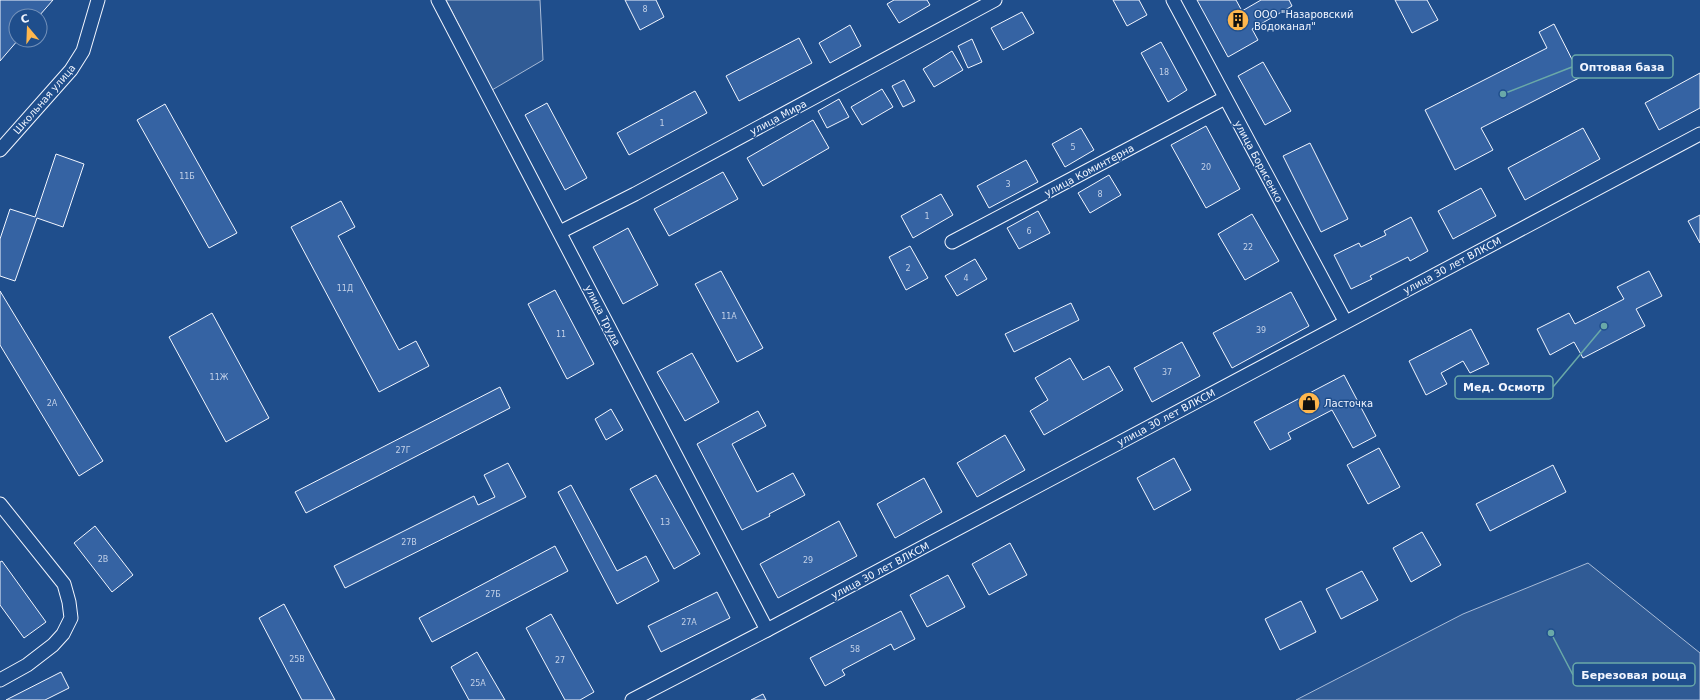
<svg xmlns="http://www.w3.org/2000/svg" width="1700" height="700" font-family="'DejaVu Sans',sans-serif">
<rect width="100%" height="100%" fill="#1f4e8c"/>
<g fill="#305b95" stroke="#a8bbd7">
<path d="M446,0H540L543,60L492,90Z"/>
<path d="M1588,563L1700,653V700H1296L1463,614Z"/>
</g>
<g fill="#3563a3" stroke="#f2f6ff">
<path d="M0,0H53L39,16H16V40H18L0,61Z"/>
<path d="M625,0H656L664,17L640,30Z"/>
<path d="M894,0H927L930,5L899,23L887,4Z"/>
<path d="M1113,0H1139L1147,15L1127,26Z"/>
<path d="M1197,0H1236L1242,11L1261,0H1289L1292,6L1252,29L1258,40L1228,57Z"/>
<path d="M1395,0H1427L1438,20L1412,33Z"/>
<path d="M1022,12L1034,33L1003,50L991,28Z"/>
<path d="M1554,24L1581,77L1481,128L1493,150L1455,170L1425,110L1547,48L1539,32Z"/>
<path d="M850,25L861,46L830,63L819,43Z"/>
<path d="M799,38L812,63L739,101L726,76Z"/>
<path d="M972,39L982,62L968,68L958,46Z"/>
<path d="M1161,42L1187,90L1168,102L1141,53Z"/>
<path d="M952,51L963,70L934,87L923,69Z"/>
<path d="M1263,62L1291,111L1265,125L1238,76Z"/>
<path d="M1700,73V108L1659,130L1645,103Z"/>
<path d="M904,80L915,101L903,107L892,86Z"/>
<path d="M882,89L893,107L862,125L851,107Z"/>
<path d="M695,91L707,113L629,155L617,133Z"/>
<path d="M839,99L849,117L827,128L818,111Z"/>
<path d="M547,103L587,178L565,190L525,115Z"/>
<path d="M165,104L237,233L209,248L137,120Z"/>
<path d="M813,120L829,148L763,186L747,158Z"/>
<path d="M1206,126L1240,189L1206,208L1171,145Z"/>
<path d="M1081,128L1094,150L1065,167L1052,144Z"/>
<path d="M1583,128L1600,159L1525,200L1508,168Z"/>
<path d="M1310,143L1348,219L1321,232L1283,156Z"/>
<path d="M56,154L84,164L63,227L37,218L15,281L0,276V239L10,209L35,217Z"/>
<path d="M1026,160L1038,182L989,208L977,186Z"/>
<path d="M723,172L738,199L669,236L654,209Z"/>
<path d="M1109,175L1121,195L1090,213L1078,193Z"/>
<path d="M1481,188L1496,216L1453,239L1438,211Z"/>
<path d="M941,194L953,215L913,238L901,216Z"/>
<path d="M341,201L355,227L338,236L399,350L416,341L429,366L379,392L291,227Z"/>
<path d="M1038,211L1050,233L1019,249L1007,228Z"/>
<path d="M1252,214L1279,261L1245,280L1218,234Z"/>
<path d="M1700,215V243L1688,221Z"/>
<path d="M1411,217L1428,251L1410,261L1408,257L1370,276L1372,279L1351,289L1334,255L1359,243L1361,247L1386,235L1384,231Z"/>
<path d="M628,228L658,285L623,304L593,247Z"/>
<path d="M910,246L928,278L906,290L889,257Z"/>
<path d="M975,259L987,279L957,296L945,276Z"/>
<path d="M721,271L763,348L737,362L695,284Z"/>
<path d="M1649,271L1662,296L1636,309L1645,326L1583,358L1574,342L1550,355L1537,329L1569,313L1575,324L1624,299L1617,287Z"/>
<path d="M555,290L594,364L567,379L528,304Z"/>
<path d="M0,291L103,461L79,476L0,345Z"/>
<path d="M1291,292L1309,326L1232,368L1213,333Z"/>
<path d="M1071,303L1079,320L1014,352L1005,334Z"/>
<path d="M212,313L269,418L226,442L169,337Z"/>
<path d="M1471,329L1489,364L1470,373L1463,361L1441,373L1447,384L1426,395L1409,361Z"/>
<path d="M1182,342L1200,376L1152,402L1134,368Z"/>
<path d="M692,353L719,402L685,421L657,372Z"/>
<path d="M1070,358L1083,380L1109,366L1123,390L1044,435L1030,411L1048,400L1035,378Z"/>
<path d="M1344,375L1376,436L1353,448L1332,410L1288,433L1291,439L1270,450L1254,422Z"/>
<path d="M500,387L510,408L306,513L295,492Z"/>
<path d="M611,409L623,430L606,440L595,419Z"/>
<path d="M758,411L766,426L732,444L757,492L793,473L805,495L769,514L770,516L742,530L697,444Z"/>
<path d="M1005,435L1025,470L977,497L957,463Z"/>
<path d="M1379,448L1400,487L1368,504L1347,465Z"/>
<path d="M1174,458L1191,490L1154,510L1137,478Z"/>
<path d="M508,463L526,497L345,588L334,566L474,496L478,505L495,497L484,475Z"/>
<path d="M1553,465L1566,492L1490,531L1476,504Z"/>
<path d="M656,475L700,554L674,569L630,489Z"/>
<path d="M924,478L942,512L895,538L877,504Z"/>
<path d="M571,485L617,571L646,556L659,581L617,604L558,492Z"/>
<path d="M839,521L857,556L778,598L760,564Z"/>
<path d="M95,526L133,575L112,592L74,543Z"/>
<path d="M1422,532L1441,565L1411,582L1393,548Z"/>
<path d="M1010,543L1027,575L989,595L972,564Z"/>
<path d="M555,546L568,571L432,642L419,618Z"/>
<path d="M2,561L46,622L24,638L0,605V562Z"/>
<path d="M1362,571L1378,600L1341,619L1326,589Z"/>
<path d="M948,575L965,607L927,627L910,595Z"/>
<path d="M717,592L730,618L661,652L648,626Z"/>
<path d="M1301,601L1316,632L1280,650L1265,619Z"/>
<path d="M284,604L335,700H302L259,618Z"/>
<path d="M901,611L915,639L894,650L891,644L842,670L845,675L825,686L810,658Z"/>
<path d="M551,614L594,692L580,700H565L526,628Z"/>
<path d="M477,652L505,700H469L451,667Z"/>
<path d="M61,672L69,688L45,700H6Z"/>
<path d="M763,694L766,700H751Z"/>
</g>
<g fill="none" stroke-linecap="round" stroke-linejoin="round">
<g stroke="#f2f6ff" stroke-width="15">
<g id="street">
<path d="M438,0L767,630"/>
<path d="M1173,0L1345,321"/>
<path d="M0,150L71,70L83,51L98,0"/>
<path d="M560,232L635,194L995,0"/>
<path d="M952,242L1225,98"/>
<path d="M0,504L64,584L69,602L71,618L63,634L53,645L27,665L0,680"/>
<path d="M632,700L767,630L1700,134"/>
</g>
</g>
<use href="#street" stroke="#1f4e8c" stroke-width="13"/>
</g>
<defs>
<g id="building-disc" transform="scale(1.15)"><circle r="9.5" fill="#ffb74d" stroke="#1f4e8c"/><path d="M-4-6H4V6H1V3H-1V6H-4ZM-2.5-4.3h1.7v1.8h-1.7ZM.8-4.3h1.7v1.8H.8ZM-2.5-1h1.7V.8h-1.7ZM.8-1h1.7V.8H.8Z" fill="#111"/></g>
<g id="shop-disc" transform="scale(1.15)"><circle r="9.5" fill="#ffb74d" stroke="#1f4e8c"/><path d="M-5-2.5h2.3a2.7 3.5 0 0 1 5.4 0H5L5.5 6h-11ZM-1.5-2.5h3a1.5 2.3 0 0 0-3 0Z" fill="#111"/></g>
</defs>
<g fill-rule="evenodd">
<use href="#building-disc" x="1238" y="20"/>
<use href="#shop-disc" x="1309" y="403"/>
</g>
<g text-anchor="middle" stroke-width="3" stroke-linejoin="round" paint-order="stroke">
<g font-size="8" fill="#c3d1e8">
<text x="645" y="12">8</text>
<text x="1164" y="75">18</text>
<text x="662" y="126">1</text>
<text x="1073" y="150">5</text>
<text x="1206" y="170">20</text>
<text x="187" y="179">11Б</text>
<text x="1008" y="187">3</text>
<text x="1100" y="197">8</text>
<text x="927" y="219">1</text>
<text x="1029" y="234">6</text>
<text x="1248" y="250">22</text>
<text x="908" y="271">2</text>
<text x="966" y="281">4</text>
<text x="345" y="291">11Д</text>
<text x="729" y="319">11А</text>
<text x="1261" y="333">39</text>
<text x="561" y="337">11</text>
<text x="1167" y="375">37</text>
<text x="219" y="380">11Ж</text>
<text x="52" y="406">2А</text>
<text x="403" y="453">27Г</text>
<text x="665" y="525">13</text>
<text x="409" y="545">27В</text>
<text x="103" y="562">2В</text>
<text x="808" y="563">29</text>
<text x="493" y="597">27Б</text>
<text x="689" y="625">27А</text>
<text x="855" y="652">58</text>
<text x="297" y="662">25В</text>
<text x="560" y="663">27</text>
<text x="478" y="686">25А</text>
</g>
<g font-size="10" fill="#f2f6ff" stroke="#1f4e8c" text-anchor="start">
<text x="1254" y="18">ООО "Назаровский<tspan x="1254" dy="12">Водоканал"</tspan></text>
<text x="1324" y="407">Ласточка</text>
</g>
<g font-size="10" fill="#f2f6ff" stroke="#1f4e8c">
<text transform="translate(44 99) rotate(-49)" y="4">Школьная улица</text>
<text transform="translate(778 117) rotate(-28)" y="4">улица Мира</text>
<text transform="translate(1259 161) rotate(62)" y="4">улица Борисенко</text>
<text transform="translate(1089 170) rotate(-28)" y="4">улица Коминтерна</text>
<text transform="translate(1452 265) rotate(-28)" y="4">улица 30 лет ВЛКСМ</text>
<text transform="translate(603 315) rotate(63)" y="4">улица Труда</text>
<text transform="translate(1166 417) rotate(-28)" y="4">улица 30 лет ВЛКСМ</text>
<text transform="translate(880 570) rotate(-28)" y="4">улица 30 лет ВЛКСМ</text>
</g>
</g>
<path fill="none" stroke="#6aa9a8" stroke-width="1.5" d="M1503 94L1572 67M1604 326L1553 387M1551 633L1573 675"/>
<g fill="#6aa9a8" stroke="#1f4e8c" stroke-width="1.5">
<circle cx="1503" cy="94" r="4"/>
<circle cx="1604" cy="326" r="4"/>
<circle cx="1551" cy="633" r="4"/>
</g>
<g fill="#1f4e8c" stroke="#6aa9a8" stroke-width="1.5">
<rect x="1572" y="55" width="101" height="23" rx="4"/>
<rect x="1455" y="376" width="98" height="23" rx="4"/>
<rect x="1573" y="663" width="122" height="23" rx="4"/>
</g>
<g font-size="11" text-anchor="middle" font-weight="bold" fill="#f2f6ff">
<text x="1622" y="71">Оптовая база</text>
<text x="1504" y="391">Мед. Осмотр</text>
<text x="1634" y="679">Березовая роща</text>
</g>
<g transform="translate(28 28) rotate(341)"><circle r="19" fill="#1f4e8c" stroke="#7391ba"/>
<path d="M0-3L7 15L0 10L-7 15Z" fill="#ffb74d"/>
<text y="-6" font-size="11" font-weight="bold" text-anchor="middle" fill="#f2f6ff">С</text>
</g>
</svg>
